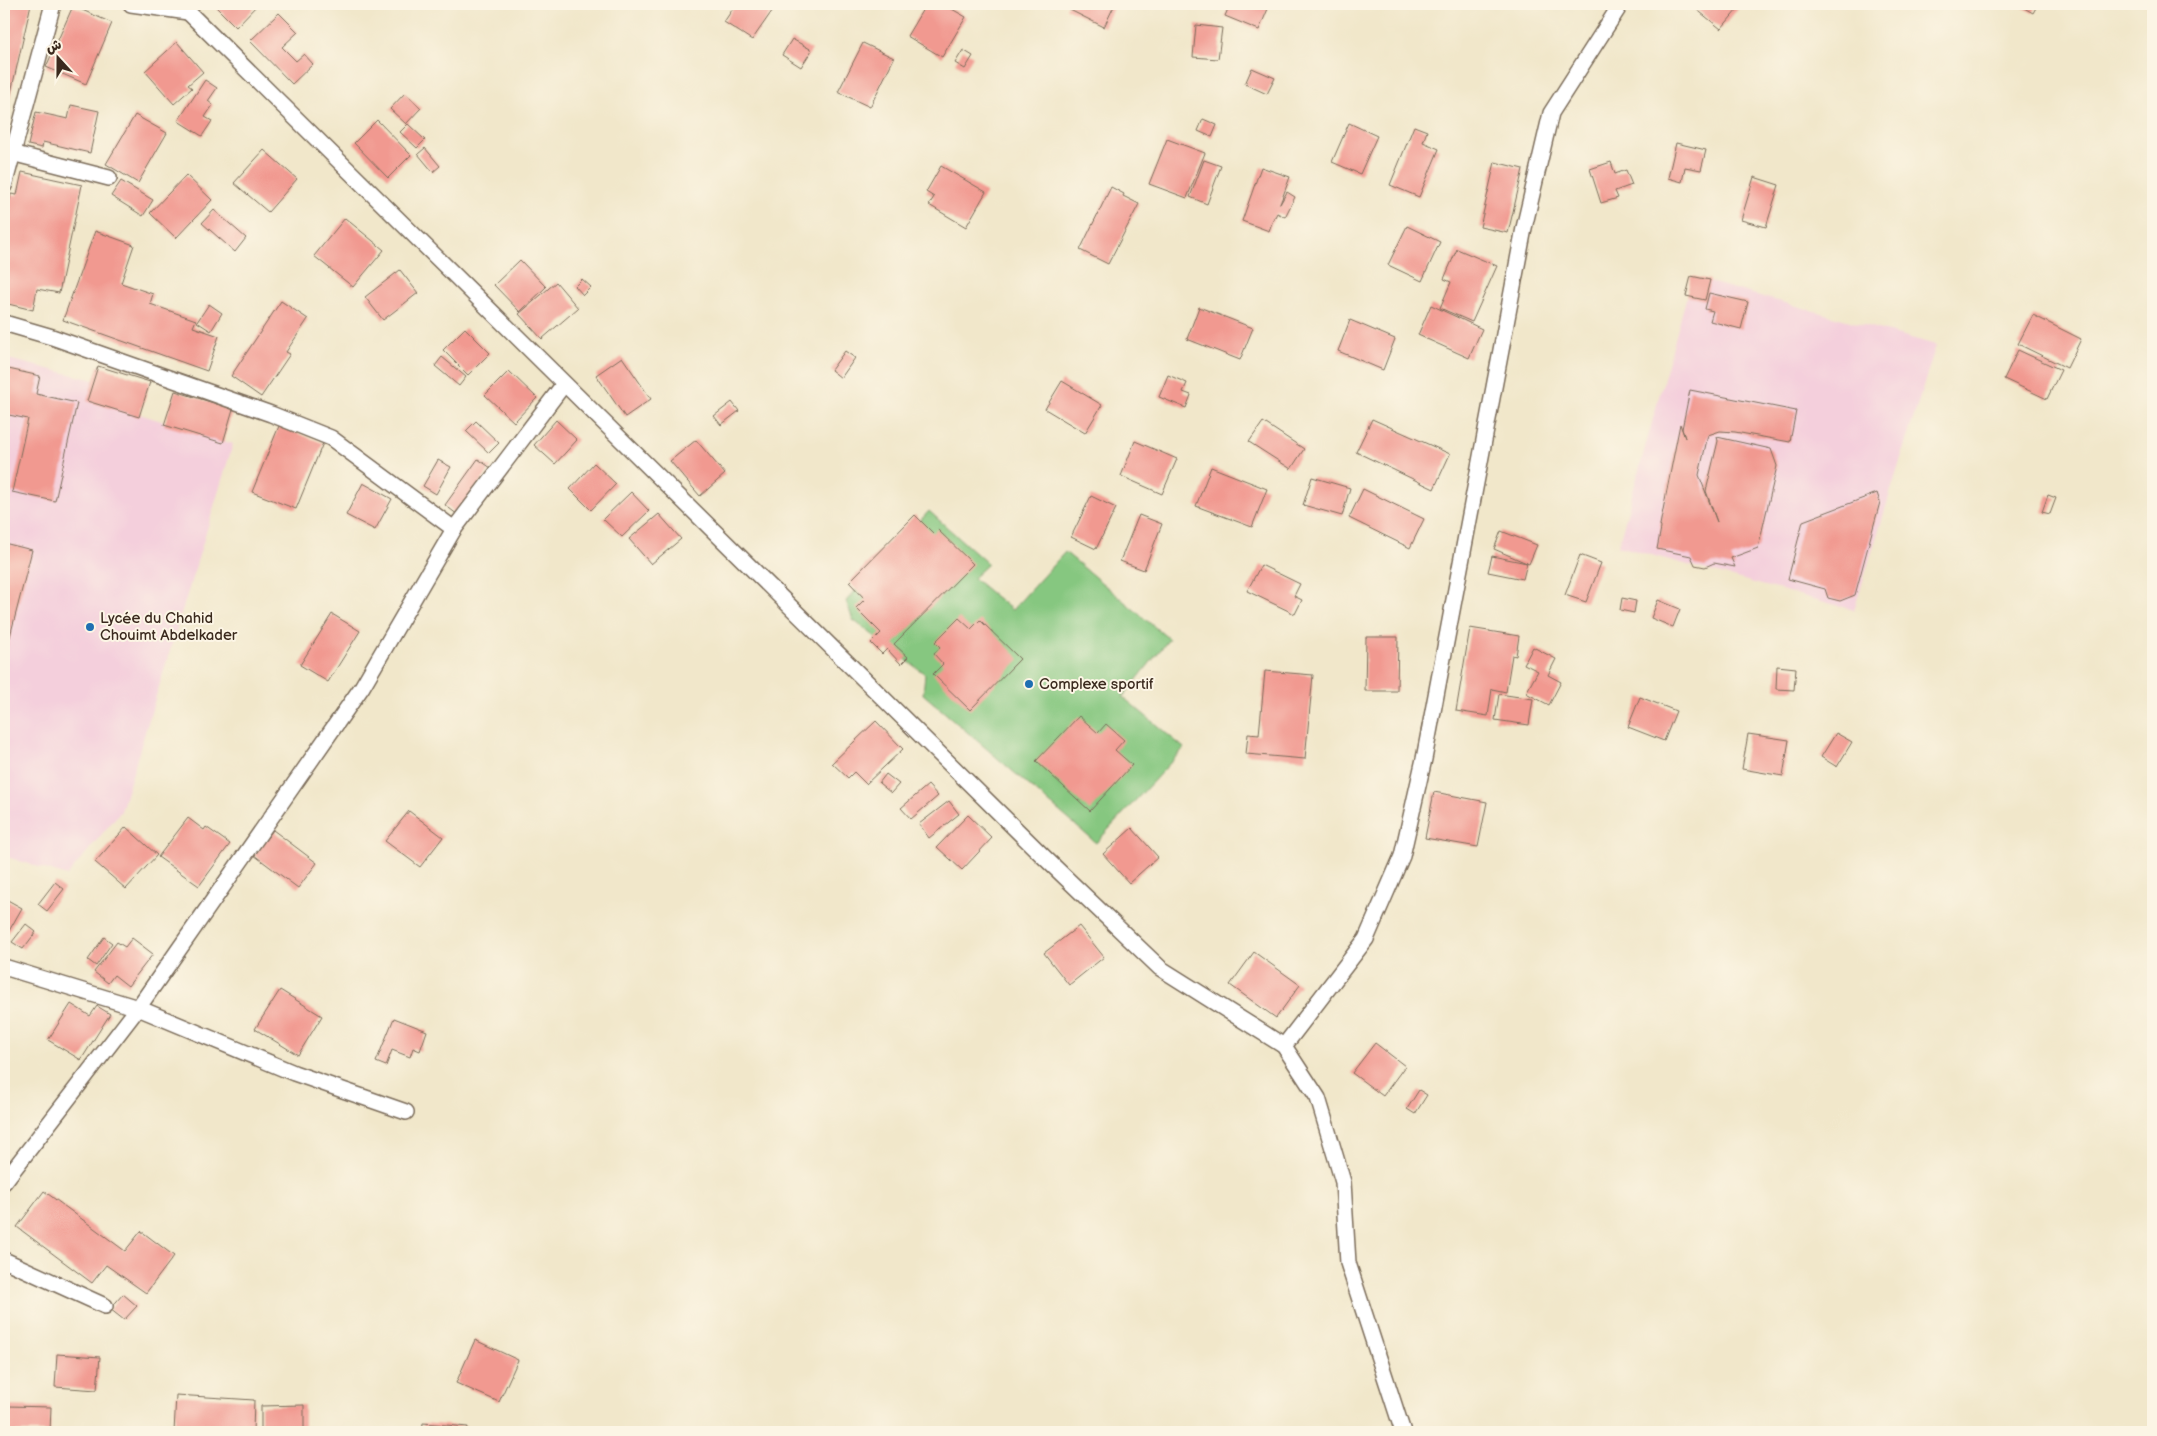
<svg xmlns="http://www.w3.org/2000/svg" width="2157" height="1436" font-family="'Balsamiq Sans','Playpen Sans Arabic',sans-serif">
<rect width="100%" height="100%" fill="#fcf5e5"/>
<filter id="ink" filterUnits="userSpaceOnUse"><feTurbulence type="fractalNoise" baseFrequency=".02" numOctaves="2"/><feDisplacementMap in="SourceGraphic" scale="10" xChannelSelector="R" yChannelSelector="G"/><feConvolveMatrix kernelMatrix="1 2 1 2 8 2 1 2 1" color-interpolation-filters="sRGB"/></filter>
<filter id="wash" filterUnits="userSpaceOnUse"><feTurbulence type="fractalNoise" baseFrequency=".0096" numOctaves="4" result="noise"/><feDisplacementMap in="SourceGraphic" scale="20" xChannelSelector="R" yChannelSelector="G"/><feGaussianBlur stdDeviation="1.12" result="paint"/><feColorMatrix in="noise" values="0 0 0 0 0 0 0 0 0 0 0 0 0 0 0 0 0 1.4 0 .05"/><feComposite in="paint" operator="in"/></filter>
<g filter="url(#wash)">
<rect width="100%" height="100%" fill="#f1e7ca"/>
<g fill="#f4cfdc">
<path d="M1692,277L1936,345L1854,610L1618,546Z"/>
<path d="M4,358L102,382L99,401L233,444L121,811L67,876L4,856Z"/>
</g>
<path fill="#86c780" stroke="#60784f" d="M929,511L988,564L973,578L1012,610L1065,552L1169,639L1123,697L1184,748L1096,843L923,694L925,674L853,620L846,601Z"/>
<g id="blocks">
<g fill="#f19990">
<path d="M4,4H31L5,119H4Z"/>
<path d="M213,4H258L236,27Z"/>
<path d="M736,4H777L752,40L724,22Z"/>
<path d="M926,4H943L966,17L942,57L907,36Z"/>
<path d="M1069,4H1115L1104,27L1066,8Z"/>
<path d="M1230,4H1270L1259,30L1225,16Z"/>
<path d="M1690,4H1742L1721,29Z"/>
<path d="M2017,4H2038L2033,13Z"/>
<path d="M73,6L112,23L86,84L46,67Z"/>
<path d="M279,13L298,32L282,47L296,61L304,54L313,64L292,84L250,41Z"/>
<path d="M1196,25L1222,28L1218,59L1193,57Z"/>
<path d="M792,39L812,50L801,67L782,55Z"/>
<path d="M177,42L203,72L188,85L192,88L174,104L145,71Z"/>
<path d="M863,43L894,58L870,107L838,92Z"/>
<path d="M963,50L973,56L965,69L955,63Z"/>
<path d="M1252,68L1275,78L1267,94L1245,84Z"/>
<path d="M205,80L217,88L208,101L213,105L205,117L212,121L202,136L178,121Z"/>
<path d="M405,93L421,108L406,124L390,109Z"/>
<path d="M71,105L99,111L90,153L43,142L42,148L28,145L36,112L68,119Z"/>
<path d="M135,115L167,133L138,183L106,164Z"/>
<path d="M1203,119L1217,125L1212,137L1198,131Z"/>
<path d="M377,120L411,155L388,178L354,143Z"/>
<path d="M1349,123L1377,136L1360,174L1332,162Z"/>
<path d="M408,124L425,140L417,148L400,132Z"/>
<path d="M1414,126L1427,131L1423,142L1439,149L1419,197L1390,185Z"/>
<path d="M1167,139L1205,153L1187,198L1149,184Z"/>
<path d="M1676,143L1706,150L1701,170L1685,167L1682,182L1668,178Z"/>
<path d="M425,148L440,166L433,172L418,154Z"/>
<path d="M264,150L297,179L268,212L234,183Z"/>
<path d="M1204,160L1221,166L1207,204L1190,197Z"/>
<path d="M1495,162L1523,169L1508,233L1480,227Z"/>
<path d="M1611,162L1615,174L1626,170L1632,185L1615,191L1618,198L1601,203L1590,169Z"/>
<path d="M941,166L986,192L966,227L929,205L934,197L926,192Z"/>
<path d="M1261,167L1290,177L1280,204L1287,192L1295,197L1285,217L1277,213L1275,217H1274L1269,231L1242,221Z"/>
<path d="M22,172L82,185L59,293L37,289L33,310L4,303V228L11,194L17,195Z"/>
<path d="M186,175L212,200L176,238L150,213Z"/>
<path d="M1754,177L1779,185L1766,227L1741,220Z"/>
<path d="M121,181L153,200L143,216L111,196Z"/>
<path d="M1111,187L1124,194L1123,196L1139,204L1108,264L1080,250Z"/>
<path d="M214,210L246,238L235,252L202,223Z"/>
<path d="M345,218L384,250L353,287L314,256Z"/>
<path d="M1407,226L1440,242L1422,281L1388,265Z"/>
<path d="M95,231L134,245L121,283L153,294L150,304L196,320L193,327L219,336L207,371L63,320Z"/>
<path d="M1457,249L1497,266L1472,322L1440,308L1451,282L1444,279Z"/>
<path d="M520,260L546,287L520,312L494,285Z"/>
<path d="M400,270L418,293L383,320L365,297Z"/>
<path d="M1691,276L1710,280L1705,300L1686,296Z"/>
<path d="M582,279L591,287L583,295L575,286Z"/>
<path d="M556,282L578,308L542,339L519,314Z"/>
<path d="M1709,293L1748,302L1741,329L1710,321L1713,311L1705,309Z"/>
<path d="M281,301L308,319L286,352L290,354L261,397L231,376Z"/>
<path d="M209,304L222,313L211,331L197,322Z"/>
<path d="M1431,305L1482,329L1469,358L1418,335Z"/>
<path d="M1199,307L1253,328L1240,360L1187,339Z"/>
<path d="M2033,315L2081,339L2067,368L2018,344Z"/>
<path d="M1350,320L1395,339L1383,370L1338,351Z"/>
<path d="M465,328L490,353L468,375L443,350Z"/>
<path d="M2018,350L2061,370L2047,399L2004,379Z"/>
<path d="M845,351L855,358L841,378L831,370Z"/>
<path d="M442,357L466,377L459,386L435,366Z"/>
<path d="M622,357L651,399L625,417L596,375Z"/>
<path d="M98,366L150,382L139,417L87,401Z"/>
<path d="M4,368L40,376L36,394L77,403L55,501L12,492L28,419L4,414Z"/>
<path d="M509,371L537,398L514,422L485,395Z"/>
<path d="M1168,375L1187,383L1183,392L1191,395L1186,408L1159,397Z"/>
<path d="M1062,381L1102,405L1085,433L1045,409Z"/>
<path d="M1690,390L1796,411L1790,442L1735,432L1720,431L1708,435L1699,475L1717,522L1706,491L1718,441L1717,437L1771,449L1777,466L1758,548L1731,558L1735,567L1714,563L1705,567L1695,565L1691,556L1657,549L1661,528L1660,525L1680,424L1685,438L1682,429Z"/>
<path d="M175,391L233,409L223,443L164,425Z"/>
<path d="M732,402L739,411L721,425L714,416Z"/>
<path d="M1372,419L1450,454L1434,489L1356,452Z"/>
<path d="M556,420L577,440L555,464L534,445Z"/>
<path d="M476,421L499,443L489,453L466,431Z"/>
<path d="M1263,422L1304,449L1291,469L1249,442Z"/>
<path d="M279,426L323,443L296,509L252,492Z"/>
<path d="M696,440L725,474L700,496L670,461Z"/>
<path d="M1135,441L1177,459L1162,494L1121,476Z"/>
<path d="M478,459L491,468L458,515L445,505Z"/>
<path d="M438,460L451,467L436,494L423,486Z"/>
<path d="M594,463L616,484L591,510L570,489Z"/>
<path d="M1211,467L1267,489L1252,527L1196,506Z"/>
<path d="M1312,477L1350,488L1342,516L1303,505Z"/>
<path d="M363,483L392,499L375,530L346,515Z"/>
<path d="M1363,489L1424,519L1410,548L1349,518Z"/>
<path d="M631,492L649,511L622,537L603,519Z"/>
<path d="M1877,493L1880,502L1855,595L1840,601L1828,598L1825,589L1788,579L1803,521Z"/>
<path d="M2048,495L2056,498L2050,514L2042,512Z"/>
<path d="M1091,496L1116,508L1096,549L1071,537Z"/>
<path d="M659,514L681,539L651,564L629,539Z"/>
<path d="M915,515L933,533L937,529L973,564L894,644L908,657L901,664L887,649L882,654L871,643L881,633L856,608L865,599L849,582Z"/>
<path d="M1139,515L1162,524L1144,570L1120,561Z"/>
<path d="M1501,531L1537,545L1529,564L1494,549Z"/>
<path d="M4,543L32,550L6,652H4Z"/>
<path d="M1580,555L1601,563L1586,602L1565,595Z"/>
<path d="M1492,556L1527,563L1523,579L1488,572Z"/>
<path d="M1261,565L1300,584L1294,596L1302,600L1295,614L1247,591Z"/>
<path d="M1622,598L1636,601L1634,613L1620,610Z"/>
<path d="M1658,600L1680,609L1673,627L1651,618Z"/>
<path d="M332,614L360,631L328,682L300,665Z"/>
<path d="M959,618L971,629L980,620L1020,659L970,710L933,674L943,664L934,654L940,647L935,642Z"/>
<path d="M1470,628L1519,636L1516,656L1512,655L1506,692L1492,689L1488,716L1456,711Z"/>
<path d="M1366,637H1398L1397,691H1365Z"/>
<path d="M1533,647L1556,659L1548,675L1561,682L1549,705L1526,693L1538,671L1524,664Z"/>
<path d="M1777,666L1796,668L1794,690L1776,689Z"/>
<path d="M1265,671L1313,675L1305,759L1246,754L1248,734L1259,735Z"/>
<path d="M1499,694L1533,699L1529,725L1495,720Z"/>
<path d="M1640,697L1676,711L1664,741L1628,727Z"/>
<path d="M1079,716L1098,733L1106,724L1124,740L1115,750L1132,765L1090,811L1036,761Z"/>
<path d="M876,721L903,749L866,784L854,772L848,778L832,763Z"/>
<path d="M1836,733L1852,742L1837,767L1821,757Z"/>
<path d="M1748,734L1789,740L1783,776L1742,769Z"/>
<path d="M886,774L899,784L891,793L879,783Z"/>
<path d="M928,785L938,796L911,819L901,808Z"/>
<path d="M1434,792L1487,802L1478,847L1425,838Z"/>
<path d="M949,801L959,814L929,838L919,824Z"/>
<path d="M409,811L443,837L420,867L385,841Z"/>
<path d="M968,815L992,838L962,870L937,847Z"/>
<path d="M188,818L204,830L206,827L230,844L199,886L158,857Z"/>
<path d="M126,827L157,855L126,889L95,862Z"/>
<path d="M1132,828L1158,857L1129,883L1103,854Z"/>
<path d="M273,830L317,863L298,888L254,855Z"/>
<path d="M55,882L64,889L47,911L38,904Z"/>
<path d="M4,898L22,908L5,938L4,937Z"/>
<path d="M26,924L36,932L23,949L12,942Z"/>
<path d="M1079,926L1104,957L1069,985L1044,953Z"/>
<path d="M104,937L112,943L96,966L88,960Z"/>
<path d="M132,938L153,954L128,986L114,975L108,983L94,972L117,942L125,947Z"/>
<path d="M1254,952L1300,985L1276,1018L1230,985Z"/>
<path d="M280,990L322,1016L298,1055L255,1029Z"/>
<path d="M71,1004L90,1016L97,1006L110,1014L81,1060L48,1040Z"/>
<path d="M394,1018L427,1031L420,1051L413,1048L410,1057L392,1050L386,1066L376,1062Z"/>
<path d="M1375,1043L1405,1066L1383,1096L1352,1073Z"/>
<path d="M1419,1090L1427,1095L1415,1114L1407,1109Z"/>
<path d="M44,1191L125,1251L141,1231L174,1256L146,1293L106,1265L92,1283L17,1227Z"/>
<path d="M123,1294L137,1306L124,1320L110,1309Z"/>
<path d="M475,1340L518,1360L499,1402L456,1383Z"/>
<path d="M57,1354L100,1357L97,1390L55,1387Z"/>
<path d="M176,1395L254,1400L253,1432H174Z"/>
<path d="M304,1405V1432H261V1406Z"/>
<path d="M8,1406L51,1407L50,1432H7Z"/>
<path d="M423,1423L468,1427L467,1432H422Z"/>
</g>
</g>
</g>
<g filter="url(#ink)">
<use href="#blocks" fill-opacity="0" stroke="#7b6c5a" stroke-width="1"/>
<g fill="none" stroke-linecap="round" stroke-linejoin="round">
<g stroke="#7b6c5a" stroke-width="18">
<g id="street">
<path d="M131,4L188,12"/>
<path d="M180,4L1044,857L1160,968L1284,1046L1318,1098L1343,1182L1348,1263L1403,1432"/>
<path d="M4,151L109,178"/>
<path d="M4,186L53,4"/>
<path d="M4,323L52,337L271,414L331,438L454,529"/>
<path d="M4,967L138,1008L294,1073L406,1112"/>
<path d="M1284,1046L1366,939L1402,856L1424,759L1524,228L1551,113L1621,4"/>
<path d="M4,1182L138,1008L362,687L454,529L564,384"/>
<path d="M4,1260L105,1306"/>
</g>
</g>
<use href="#street" stroke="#fff" stroke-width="15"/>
</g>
</g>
<g fill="#1f6fb2" stroke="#fcf5e5" stroke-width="2">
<circle cx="90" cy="627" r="5"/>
<circle cx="1029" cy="684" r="5"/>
</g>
<g text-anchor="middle" stroke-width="4" stroke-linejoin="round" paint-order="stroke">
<g font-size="15" fill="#3b2a1e" stroke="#fcf5e5" text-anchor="start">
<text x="100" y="623">Lycée du Chahid<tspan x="100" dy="17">Chouimt Abdelkader</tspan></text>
<text x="1039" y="689">Complexe sportif</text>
</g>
</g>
<rect width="2157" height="1436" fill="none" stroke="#fcf5e5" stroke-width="20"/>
<g transform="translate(58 58) rotate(339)" stroke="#fcf5e5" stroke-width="4" paint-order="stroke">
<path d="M0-4L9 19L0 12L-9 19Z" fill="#3b2a1e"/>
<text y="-8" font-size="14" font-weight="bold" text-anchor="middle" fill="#3b2a1e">ش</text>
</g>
</svg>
